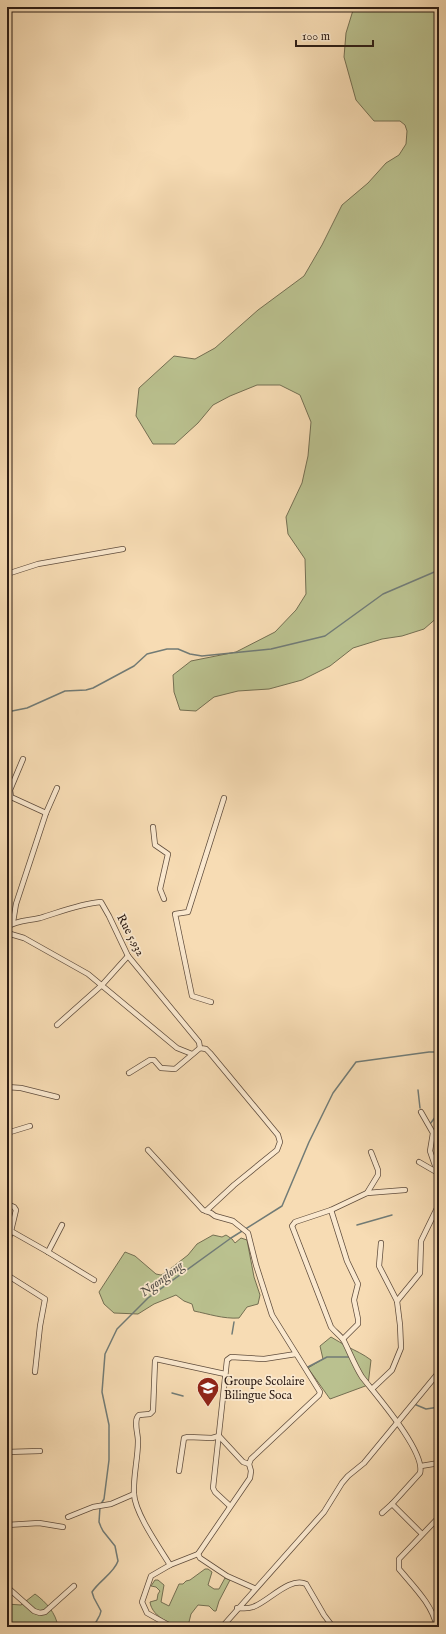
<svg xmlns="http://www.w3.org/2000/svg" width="446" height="1634" font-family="'IM FELL English',serif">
<rect width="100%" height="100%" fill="#f7dcb4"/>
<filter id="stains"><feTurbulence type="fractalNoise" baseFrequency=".005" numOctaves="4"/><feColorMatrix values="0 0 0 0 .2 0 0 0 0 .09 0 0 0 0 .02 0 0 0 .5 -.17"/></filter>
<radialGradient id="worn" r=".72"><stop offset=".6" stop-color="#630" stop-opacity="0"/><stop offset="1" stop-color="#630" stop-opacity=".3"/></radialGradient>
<g fill="#bac18f" stroke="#746f52">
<path d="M354,7H439V616L424,629L402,636L382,639L353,648L330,666L302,680L269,689L238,691L214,697L196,711L180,710L174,692L173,675L191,661L236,652L275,632L296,610L306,594L305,559L288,534L286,517L302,483L308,456L311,422L300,395L280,385H257L230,396L213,405L198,423L175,444H153L136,416L139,388L174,356L195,359L215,348L258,310L304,276L322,245L342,205L368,183L386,163L399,155L406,144L407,131L405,125L400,121H374L356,100L344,57L346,33Z"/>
<path d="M213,1235L222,1237L226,1235L232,1239L235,1243L241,1238L247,1240L254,1277L260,1295L258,1304L247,1307L239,1318C223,1319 209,1314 194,1311L192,1304L184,1301L176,1295L154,1304L138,1314L114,1313L104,1304L99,1292L125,1252L135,1256L156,1274L161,1275L165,1273L188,1255L197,1244Z"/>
<path d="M331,1337C337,1340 342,1344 348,1347C356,1351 363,1354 371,1360L368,1385L330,1399L308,1368L323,1359L320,1346Z"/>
<path d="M205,1569H208L212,1572L208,1585L214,1589H219L225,1578L230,1580L219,1601L216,1611H214L209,1606L198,1605L191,1614L189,1622L191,1625L190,1627C175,1627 152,1618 150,1602L157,1600L158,1594L160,1591L156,1587L151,1586L155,1580H158L164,1585L161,1602L169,1606L179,1584H183L186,1581L190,1580Z"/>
<path d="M35,1594C46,1602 56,1613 58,1627H7V1604L21,1605Z"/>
</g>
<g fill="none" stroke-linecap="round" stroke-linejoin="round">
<g stroke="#717b76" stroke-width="1.5">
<path d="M7,712L27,708L65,691L86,690L93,688L134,666L147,654L167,649H178L190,654L202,656L271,649L325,636L383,594L439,570"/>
<path d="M418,1090L420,1108"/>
<path d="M430,1124L439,1112"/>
<path d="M357,1225L392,1215"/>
<path d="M232,1334L234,1322"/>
<path d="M306,1368L327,1357H349"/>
<path d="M172,1393L183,1396"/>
<path d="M414,1404L426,1409L439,1407"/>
<path d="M101,1504L104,1499L109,1460V1425L102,1392L105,1354L117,1329L148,1298L231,1238L282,1206L309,1142L333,1093L356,1062L429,1052H439"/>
<path d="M94,1627C95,1621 100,1618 101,1611L94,1598L92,1592C99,1581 114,1573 118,1561L115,1546L103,1531L101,1527L99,1522L100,1507"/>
</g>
<g stroke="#604d3d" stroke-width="6">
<g id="minor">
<path d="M7,574L38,564L123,549"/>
<path d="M23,759L10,790L11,797L46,813"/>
<path d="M153,827L155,845L168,854L160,889L164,899"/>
<path d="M13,922L16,904L46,813L57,788"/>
<path d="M7,927C17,920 28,921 40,918C60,912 79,904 101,902L109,916L128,956L199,1042L200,1048L206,1049L210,1053L278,1135L280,1142L277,1150L234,1185L206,1211"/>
<path d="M7,933L24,938L88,974L177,1048L192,1054"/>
<path d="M211,1002L192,996L175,914L188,912L224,798"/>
<path d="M57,1025L102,985L128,956"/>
<path d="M129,1073L150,1060H154L161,1068L175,1069L200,1048"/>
<path d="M7,1087L21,1088L57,1097"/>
<path d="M421,1112L433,1133L430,1151L439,1177"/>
<path d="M7,1133L30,1126"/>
<path d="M148,1150L203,1210L211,1213L215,1216L233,1221L248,1233L256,1265L272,1315L320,1392L319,1395L251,1459L249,1464L251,1471L250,1478L198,1554L170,1565L151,1576L142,1602L147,1613L172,1627"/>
<path d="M371,1152L378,1170V1175L367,1193L331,1210L295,1222L292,1226L331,1327C335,1332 341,1336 344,1341C350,1353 355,1366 362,1377C376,1395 426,1452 420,1473L392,1504L382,1513"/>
<path d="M419,1162L438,1173"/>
<path d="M367,1193L405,1190"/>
<path d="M7,1204L14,1207L16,1210L11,1231"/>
<path d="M331,1210L347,1261L358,1284L354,1300L358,1319V1324L343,1339"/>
<path d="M7,1244L11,1231L48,1252L94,1280"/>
<path d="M48,1252L62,1225"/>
<path d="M7,1275L45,1299L40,1326L35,1372"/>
<path d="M397,1301L420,1273L421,1241L439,1204"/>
<path d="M372,1389L392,1370L401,1348L400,1325L397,1301L379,1266L381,1243"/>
<path d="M219,1436L243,1462L249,1464"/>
<path d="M7,1452L40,1451"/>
<path d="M421,1466L439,1463"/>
<path d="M179,1471L184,1438L188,1437L212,1438L219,1436"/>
<path d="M392,1504L422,1534"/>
<path d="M230,1506L215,1492L213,1488L227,1360L231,1357L264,1359L296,1354"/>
<path d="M68,1517L93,1507L111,1504L134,1494"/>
<path d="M7,1525L39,1523L63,1527"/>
<path d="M198,1554L200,1558L227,1576L254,1588"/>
<path d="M170,1565C159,1547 135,1513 134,1494C133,1476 138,1459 138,1441C138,1433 133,1420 139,1415L150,1414L153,1411L155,1361L156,1359L225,1374"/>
<path d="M7,1587L34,1611L40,1613L45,1612L74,1586"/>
<path d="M237,1608C243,1608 248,1609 253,1607C268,1602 290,1576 306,1584L324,1615L333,1627"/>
<path d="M222,1627L324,1512L342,1483L348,1476L364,1463L439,1372"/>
<path d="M437,1627C432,1604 414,1587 399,1569V1559L439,1517"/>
</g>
</g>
<use href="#minor" stroke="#fae8ce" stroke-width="4.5"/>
</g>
<defs>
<g id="school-pin" transform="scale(1.15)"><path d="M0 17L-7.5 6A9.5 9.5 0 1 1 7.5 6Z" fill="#8f2418" stroke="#fae8ce"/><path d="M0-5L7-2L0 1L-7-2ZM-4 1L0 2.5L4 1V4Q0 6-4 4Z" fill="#fff"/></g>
</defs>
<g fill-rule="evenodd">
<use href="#school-pin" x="208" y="1388"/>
</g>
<g text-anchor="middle" stroke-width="3.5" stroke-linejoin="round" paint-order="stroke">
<g font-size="12" fill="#2d1d15" stroke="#fae8ce">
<text transform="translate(131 935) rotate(62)" y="4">Rue 5.932</text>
</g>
<g font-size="12" fill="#2d1d15" stroke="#fae8ce" text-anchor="start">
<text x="224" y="1385">Groupe Scolaire<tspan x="224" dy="14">Bilingue Soca</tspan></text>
</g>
<g font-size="13" font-style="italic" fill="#4f4c45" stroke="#fae8ce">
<text transform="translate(161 1278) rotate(-37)" y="5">Ngonglong</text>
</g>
</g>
<rect width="446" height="1634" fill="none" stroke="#f7dcb4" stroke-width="24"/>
<rect x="8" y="8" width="430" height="1618" fill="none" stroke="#2d1d15" stroke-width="2"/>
<rect x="12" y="12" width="422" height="1610" fill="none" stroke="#2d1d15"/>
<path d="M296 40v6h77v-6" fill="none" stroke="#2d1d15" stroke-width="2"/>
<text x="302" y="40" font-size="12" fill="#2d1d15" stroke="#fae8ce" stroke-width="3" paint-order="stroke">100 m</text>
<rect width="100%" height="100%" filter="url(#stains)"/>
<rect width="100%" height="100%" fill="url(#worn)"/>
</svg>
